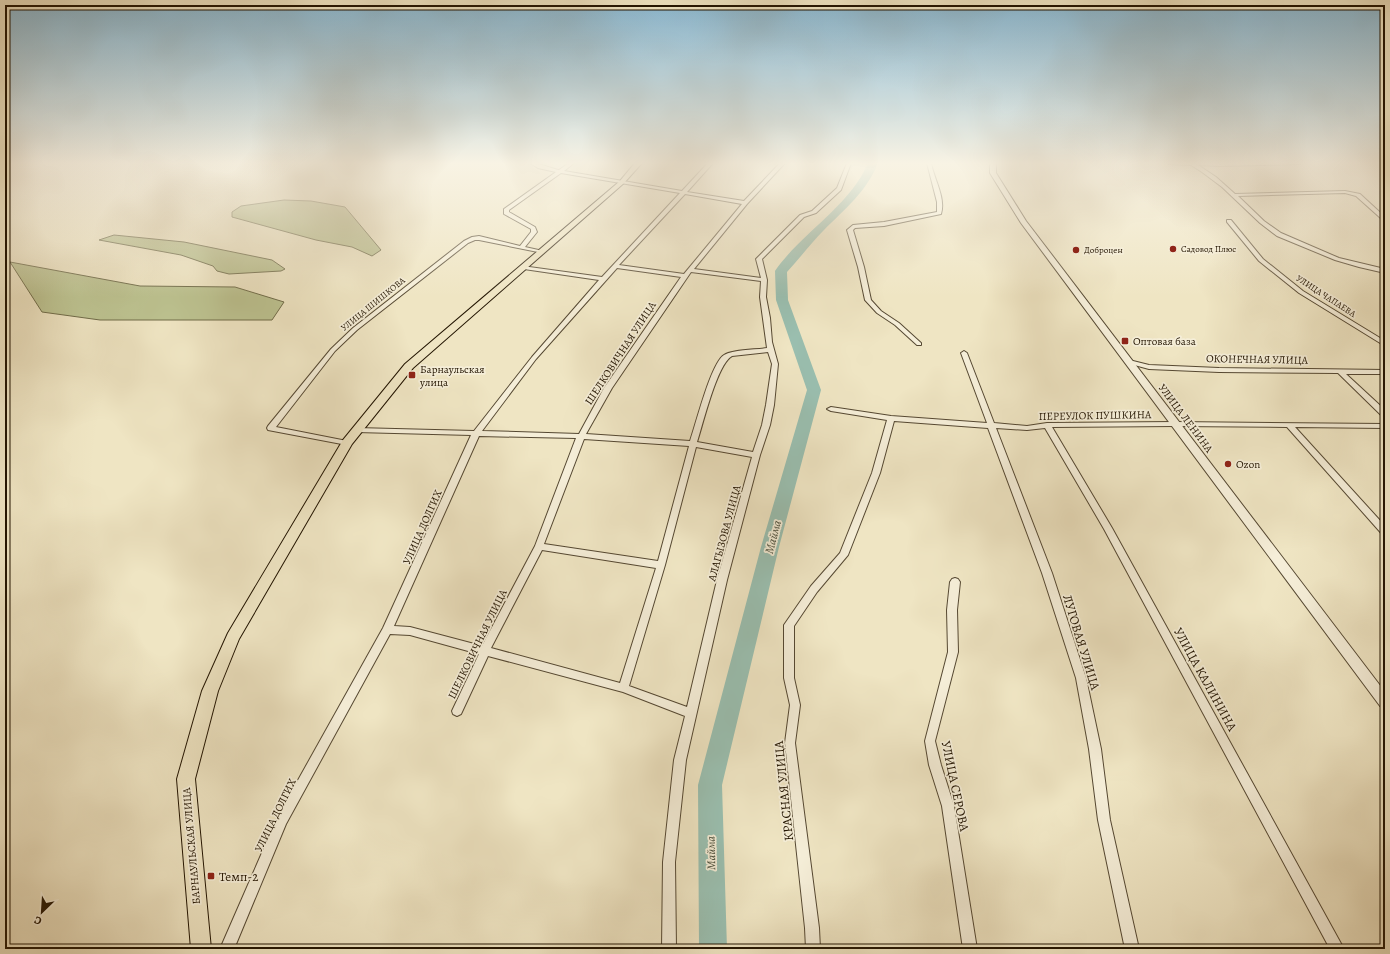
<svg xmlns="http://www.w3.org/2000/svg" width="1390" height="954" font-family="Alegreya,serif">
<rect width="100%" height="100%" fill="#efe5c3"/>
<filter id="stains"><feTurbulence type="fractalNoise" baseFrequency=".005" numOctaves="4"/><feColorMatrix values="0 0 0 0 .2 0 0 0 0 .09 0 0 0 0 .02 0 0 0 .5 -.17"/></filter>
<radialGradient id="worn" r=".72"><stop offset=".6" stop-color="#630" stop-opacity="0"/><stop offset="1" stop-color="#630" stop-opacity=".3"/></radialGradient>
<g fill="#bdc391" stroke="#706c49">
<path d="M284,200L311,201L345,207L381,250L372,256L352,247L316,240L232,217V212L241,206Z"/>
<path d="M114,235L184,242L272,260L285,269L281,271L229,274L217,271L213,266L181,255L99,240Z"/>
<path d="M10,262L140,286L235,287L284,302L272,320H100L42,312Z"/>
</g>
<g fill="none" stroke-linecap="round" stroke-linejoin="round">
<path fill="#9abfb0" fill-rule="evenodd" d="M868,163H878C867,191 845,209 824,230C811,243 800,258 787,272L788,300L821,390L779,547L722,785L727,949H699L698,785L761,547L807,390L776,300L775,271C801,233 850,206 868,163Z"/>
<g stroke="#554832" stroke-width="2">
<g id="minor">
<path d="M530,163C539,163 550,168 559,170L569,163H574L564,171L682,191L708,163H713L687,192L744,201L780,163H785L747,204L694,269L761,278L756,259L800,215L812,211L837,188L847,163H851L841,190L816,213L804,217L762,259L767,280L766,297L770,318L772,342L778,364L774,405L770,425L760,455L727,580L686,760L675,862L676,949H662L663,862L674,760L685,716L623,692L488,656L461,714L457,716L453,714L452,711L479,654L410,635L390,634L286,824L234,949H220L278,816L383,628L471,435L356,432L352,430L356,428L474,431L532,357L599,280L524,269L522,268V266L602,277L680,193L561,173L509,210V212L535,227L537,232L525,247L543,251V253L479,240H475L468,243L357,330L335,351L276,427L347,441H350L351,443L350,445H347L268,430L267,428L268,426L331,349L353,328L464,241L472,237L479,236L520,246L531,232V229L504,214V209L556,172L538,168ZM685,194L742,204L684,274L619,265ZM617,268L681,277L604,388L579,434L482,431L536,359ZM691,272L761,281L760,297L767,348C756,350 734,349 724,355C711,363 696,424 690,441L586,434L612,388ZM768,352L772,364L766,405L762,425L753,452L697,442C703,424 717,364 732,356ZM479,436L576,438L535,546L482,646L410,627L394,626ZM584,439L689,446L658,561L544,544ZM696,447L752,457L717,580L687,707L629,686L665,565ZM542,550L656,568L620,683L491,648Z"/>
<path d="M927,163H931C934,179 946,198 941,214L884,226L855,228L853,230L864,267L871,300L881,311L899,323L921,343V345H917L895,325L877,313L865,300L858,267L847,230L853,225L884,222L937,212V202Z"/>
<path d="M1167,163H1302L1300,164L1220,166L1198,165L1216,177L1235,194L1345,191L1360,194L1385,217V222L1356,196L1345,193L1238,196L1264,221L1281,233L1339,258L1385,269V273L1359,267L1335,260L1277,236L1260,223L1222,187L1202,172L1191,165L1169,164Z"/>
<path d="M1227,220H1231L1263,259L1303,291L1385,341V346L1299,293L1259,261L1227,222Z"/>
<path d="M964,351L967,353L994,423L1027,426L1047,423L1175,422L1385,424V428L1295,427L1385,526V535L1382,534L1287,427L1175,426L1052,427L1112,528L1344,949H1330L1104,529L1045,428L1027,430L996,428L1052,573L1086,678L1101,749L1110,820L1139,949H1125L1098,820L1089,749L1076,678L1042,573L988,428L894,421L880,473L848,555L817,592L794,626V678L800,705L795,743L819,928L820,949H806L805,928L785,743L790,705L784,678V625L811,586L840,553L872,473L887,420L831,411L827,409L831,407L891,416L987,423L961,353Z"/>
<path d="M1129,360L1149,365L1219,368L1385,370V374H1346L1385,410V416H1382L1338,373L1219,372L1149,369L1127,363V361Z"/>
<path d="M955,578L958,579L960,582L957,610L958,652L935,741L941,765L954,806L977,949H963L942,806L929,765L925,741L948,652L947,610L950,582L952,579Z"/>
</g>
</g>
<g stroke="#554832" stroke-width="2">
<path id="tertiary" d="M990,163H996V173L1026,221L1385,692V708L1380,706L1021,223L990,173Z"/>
</g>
<g stroke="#221401" stroke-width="2">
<path id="primary" d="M635,163H642L624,183L413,368L352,444L239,639L218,691L195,779L211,949H191L177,779L202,691L228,633L343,440L405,364L620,181Z"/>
</g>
<use href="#minor" fill="#f5eed8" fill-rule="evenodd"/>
<use href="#tertiary" fill="#f5eed8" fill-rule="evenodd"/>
<use href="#primary" fill="#efe5c3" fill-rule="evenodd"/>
</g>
<linearGradient id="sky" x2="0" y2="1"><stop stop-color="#89b8d2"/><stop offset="0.55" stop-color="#f8f3e4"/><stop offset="1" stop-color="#f8f3e4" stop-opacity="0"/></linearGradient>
<rect width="1390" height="297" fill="url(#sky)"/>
<g fill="#8f2418" stroke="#f5eed8" stroke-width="1.5">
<circle cx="1173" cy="249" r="4"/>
<circle cx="1076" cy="250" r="4"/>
<rect x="1121" y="337" width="8" height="8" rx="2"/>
<rect x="408" y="371" width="8" height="8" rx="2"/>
<circle cx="1228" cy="464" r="4"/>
<rect x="207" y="872" width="8" height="8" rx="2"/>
</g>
<g text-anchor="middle" stroke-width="3.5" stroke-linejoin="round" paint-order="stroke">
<g font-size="9" fill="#221401" stroke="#f5eed8" text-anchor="start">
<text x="1181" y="252">Садовод Плюс</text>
<text x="1084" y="253">Доброцен</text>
</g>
<g font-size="9" fill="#221401" stroke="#f5eed8">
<text transform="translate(1326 296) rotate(33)" y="3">УЛИЦА ЧАПАЕВА</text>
<text transform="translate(373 304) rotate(-39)" y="3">УЛИЦА ШИШКОВА</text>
</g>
<g font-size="11" fill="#221401" stroke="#f5eed8" text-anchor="start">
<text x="1133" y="345">Оптовая база</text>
<text x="420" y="373">Барнаульская<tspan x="420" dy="13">улица</tspan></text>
<text x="1236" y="468">Ozon</text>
</g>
<g font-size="11" fill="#221401" stroke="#f5eed8">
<text transform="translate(620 353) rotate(-57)" y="4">ШЕЛКОВИЧНАЯ УЛИЦА</text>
<text transform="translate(1257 359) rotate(1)" y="4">ОКОНЕЧНАЯ УЛИЦА</text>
<text transform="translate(1095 415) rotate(-1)" y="4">ПЕРЕУЛОК ПУШКИНА</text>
<text transform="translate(1186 418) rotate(53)" y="4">УЛИЦА ЛЕНИНА</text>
<text transform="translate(422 527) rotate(-66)" y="4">УЛИЦА ДОЛГИХ</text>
<text transform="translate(724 533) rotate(-75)" y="4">АЛАГЫЗОВА УЛИЦА</text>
<text transform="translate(477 644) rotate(-64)" y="4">ШЕЛКОВИЧНАЯ УЛИЦА</text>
<text transform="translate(275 815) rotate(-64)" y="4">УЛИЦА ДОЛГИХ</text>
<text transform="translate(191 846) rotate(-95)" y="4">БАРНАУЛЬСКАЯ УЛИЦА</text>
</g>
<g font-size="12" font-style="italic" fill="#4c503e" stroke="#f5eed8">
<text transform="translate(773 537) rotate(-75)" y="4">Майма</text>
<text transform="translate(711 853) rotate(-91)" y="4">Майма</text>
</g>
<g font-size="13" fill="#221401" stroke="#f5eed8">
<text transform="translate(1082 642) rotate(73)" y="5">ЛУГОВАЯ УЛИЦА</text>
<text transform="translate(1206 679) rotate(61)" y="5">УЛИЦА КАЛИНИНА</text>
<text transform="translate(956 786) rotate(78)" y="5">УЛИЦА СЕРОВА</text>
<text transform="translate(783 791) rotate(-96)" y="5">КРАСНАЯ УЛИЦА</text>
</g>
<g font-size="13" fill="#221401" stroke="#f5eed8" text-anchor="start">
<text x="219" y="881">Темп-2</text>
</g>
</g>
<rect width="1390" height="954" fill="none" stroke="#efe5c3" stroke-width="20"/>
<rect x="6" y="6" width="1378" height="942" fill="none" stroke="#221401" stroke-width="2"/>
<rect x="10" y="10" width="1370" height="934" fill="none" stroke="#221401"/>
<g transform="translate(42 912) rotate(205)" stroke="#f5eed8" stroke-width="3" paint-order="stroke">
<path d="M0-3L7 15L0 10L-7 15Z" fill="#221401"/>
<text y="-6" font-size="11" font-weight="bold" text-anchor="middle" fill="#221401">С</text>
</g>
<rect width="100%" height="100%" filter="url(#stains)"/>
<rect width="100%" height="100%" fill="url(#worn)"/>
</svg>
